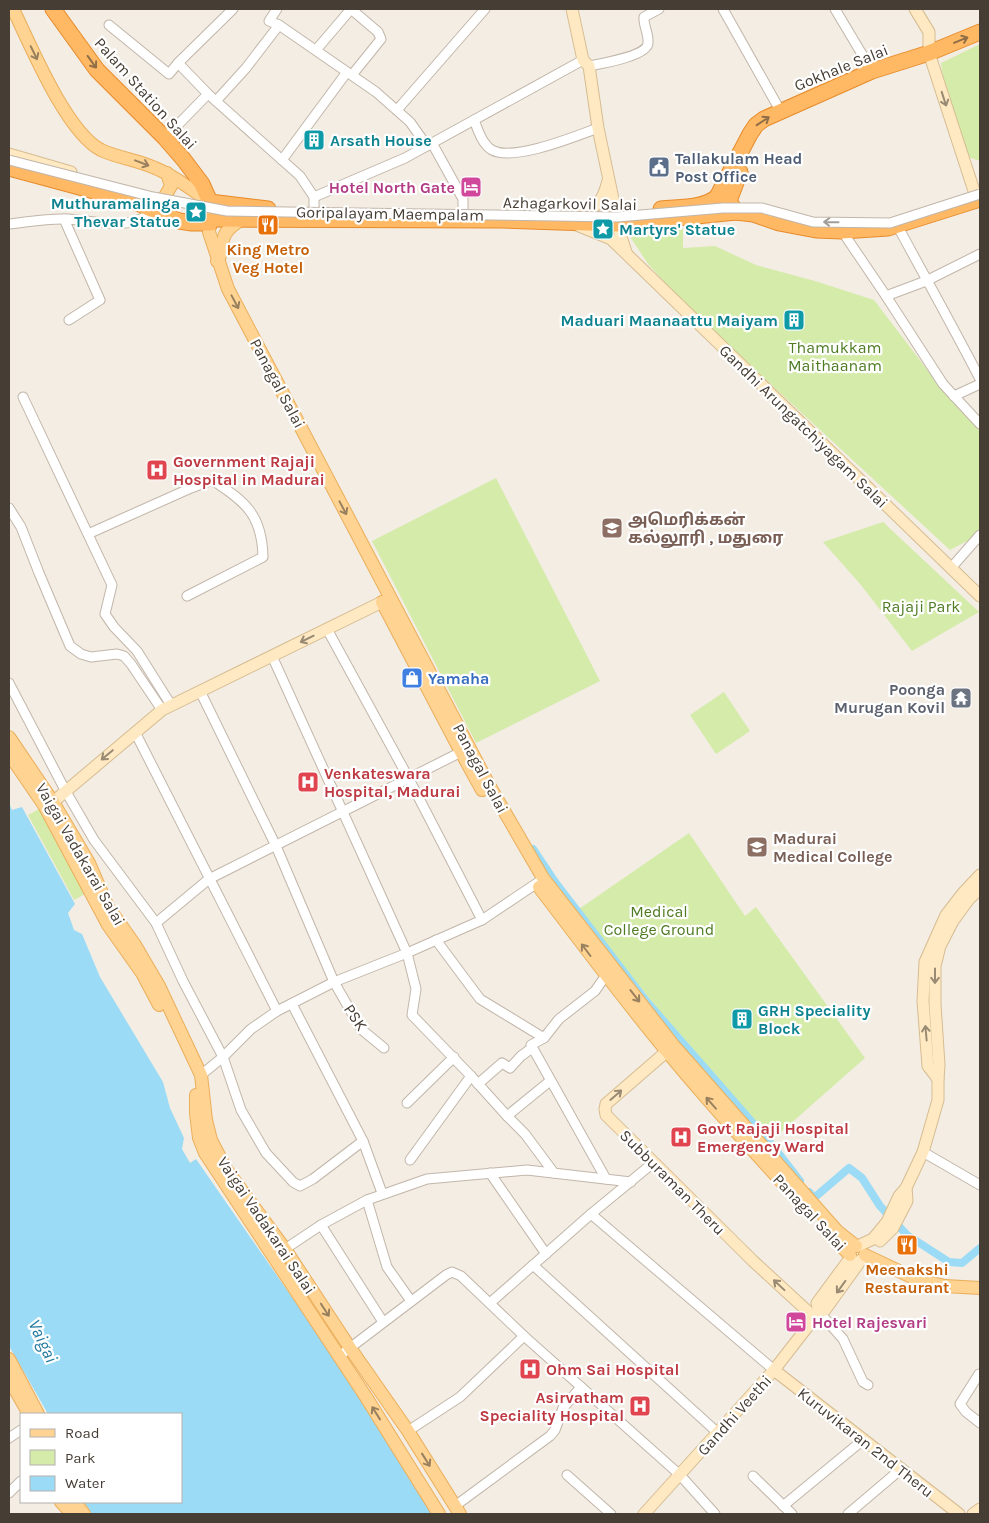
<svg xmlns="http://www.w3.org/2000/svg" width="989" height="1523" font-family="Karla,'Noto Sans Tamil',sans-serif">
<rect width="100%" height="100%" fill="#f3ede4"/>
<g fill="#d5ebaa">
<path d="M980,44V161L968,157L942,72L941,63Z"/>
<path d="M683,229V248L715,246L756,265L815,281L874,300L932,376L980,429V528L973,538L950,550L686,306L648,264L627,232Z"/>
<path d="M496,478L600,681L476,743L372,541Z"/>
<path d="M883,522L979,612L912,651L861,585L823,542Z"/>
<path d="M724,692L750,731L716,754L690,715Z"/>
<path d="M39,809L85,894L74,900L28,815Z"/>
<path d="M689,833L745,916L756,907L865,1058L772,1140L653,1003L579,909Z"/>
</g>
<path fill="#9cdbf5" d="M9,803L12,810L22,807L75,904L68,913L74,930L82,934L100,977L163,1082L170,1108L184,1138L182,1149L190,1163L196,1159L339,1365L433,1514H92L84,1502H181V1414H48L9,1346Z"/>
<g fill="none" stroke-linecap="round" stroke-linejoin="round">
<g stroke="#9cdbf5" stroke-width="8">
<path d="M533,849L555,882L646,1001L772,1145L800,1181"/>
<path d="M809,1192L814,1198L849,1168L862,1178L880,1206L907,1235L949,1262L962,1263L980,1248"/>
</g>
<g stroke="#c2b6a9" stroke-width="11">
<g id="street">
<path d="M277,9L269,21L279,25L376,92L410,122L427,146"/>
<path d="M351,9L378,32L381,39L352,75"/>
<path d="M723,9L781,112"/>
<path d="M835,9L872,71"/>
<path d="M109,25L169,74L178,63L208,94L300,176L314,197V209"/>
<path d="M316,50L351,9"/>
<path d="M178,63L233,9"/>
<path d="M589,66C599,64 648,56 648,43C649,34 643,25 644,17L659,9"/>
<path d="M216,101L246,68L279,25"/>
<path d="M397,110L485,9"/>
<path d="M474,120C478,130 482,144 492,150C513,162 576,136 598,128"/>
<path d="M165,138L208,94"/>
<path d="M432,143L463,199V211"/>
<path d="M282,160L347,72"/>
<path d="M314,197L405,158L583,60"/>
<path d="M64,219L100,300L69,320"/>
<path d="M9,224C28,222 48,218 67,219C94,220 133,233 153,210"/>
<path d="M897,225C925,277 953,327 980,379"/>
<path d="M842,231L886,296L926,281L980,254"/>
<path d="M886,296L943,384L980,424"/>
<path d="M954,396L980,384"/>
<path d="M23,397L112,585L105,614L114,627L137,651L171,705"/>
<path d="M9,508L21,527L39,573L70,646L81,654L91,657L117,654L124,656L131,664L162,710"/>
<path d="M88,534L191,488L212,480C246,502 262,515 263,557L187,596"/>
<path d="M951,568L980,535"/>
<path d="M327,629L409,779L482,920"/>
<path d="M272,656L407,953L416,989L412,1015L471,1076L507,1116L525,1134L554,1173"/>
<path d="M9,683L65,790L94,840L156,923L183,981L223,1057L241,1110L266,1153L293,1182L300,1186L313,1179L363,1141"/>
<path d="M200,691L276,846L334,982L361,1029L384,1048"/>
<path d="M135,732L277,1011"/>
<path d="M156,923L209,879L465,750"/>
<path d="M436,940L480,999L544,1038"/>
<path d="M292,1004L363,1141L382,1193"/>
<path d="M201,1075L223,1057L251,1029L277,1011L334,982L407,953L482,920L543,879"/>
<path d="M478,1084L502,1063L510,1068L521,1056L532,1048"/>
<path d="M407,1103L454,1057"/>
<path d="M507,1116L550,1081"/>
<path d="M923,1152L980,1185"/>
<path d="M410,1160L471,1076"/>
<path d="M490,1173L546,1254"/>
<path d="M606,1179L531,1045L544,1038L559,1019L595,991L609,971"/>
<path d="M367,1200L387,1267L411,1301"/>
<path d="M591,1214L774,1370"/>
<path d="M321,1225L383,1322"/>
<path d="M285,1249L321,1225L367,1200L427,1179L527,1170L631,1182"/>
<path d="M533,1265L718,1433"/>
<path d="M490,1303L591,1214L653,1163"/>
<path d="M819,1312L843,1339L863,1382L868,1385"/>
<path d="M338,1357L446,1275L452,1272L461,1276L524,1336L680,1475L715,1514"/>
<path d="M979,1374L960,1404L966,1412L980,1423"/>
<path d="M408,1431L460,1397L524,1336"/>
<path d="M9,1438L21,1430"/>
<path d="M567,1475L611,1514"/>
<path d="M753,1476L792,1514"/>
<path d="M9,1493L21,1481"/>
<path d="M455,1506L550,1436L555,1430L563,1408L581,1387"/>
<path d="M783,1506L863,1440"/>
<path d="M848,1514L901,1469"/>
</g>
</g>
<g stroke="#d6bc91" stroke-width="13">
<g id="secondary">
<path d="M572,9L583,60L589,66L598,128L616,213"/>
<path d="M915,9L929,32V53L977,200"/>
<path d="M9,154L71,172"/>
<path d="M574,215C597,208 602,204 608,181"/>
<path d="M617,224L626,252"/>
<path d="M579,226L611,239L980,596"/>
<path d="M46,805L53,802L162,710L382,602"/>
<path d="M673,1046L606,1104L605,1109L606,1115L753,1261L815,1318"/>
<path d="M938,1079L928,1066L923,1001L925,962L946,915L963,893L980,875"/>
<path d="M880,1241L893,1228L907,1201L906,1188"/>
<path d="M858,1246L873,1239L887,1222L899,1196L906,1188L923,1152L938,1100V1079L939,1065L935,1004V966L940,946L953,921L969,899L980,889"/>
<path d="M819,1312L817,1303L851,1257"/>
<path d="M774,1370L959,1514"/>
<path d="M644,1514L774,1370L819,1312L825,1310L861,1260"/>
<path d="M973,1514L980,1509"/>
</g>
</g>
<g stroke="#ebae5a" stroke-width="14">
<g id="primary">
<path d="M13,9C30,44 66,132 101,150C118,158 138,160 155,168C175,176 192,190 210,202"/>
<path d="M153,210L161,203L171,186L167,173"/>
<path d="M210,223L209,232L228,289L489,785L543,878L674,1046L837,1231L856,1246"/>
<path d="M217,261C225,250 220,247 224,237C227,228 235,224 242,219"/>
<path d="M382,602L461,752L482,790"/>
<path d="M9,737L53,802L89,863L108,907L135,945L159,986L201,1075L206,1120L211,1140L226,1169L285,1249L350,1348L408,1431L460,1514"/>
<path d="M9,754L44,805L108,925L142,973L159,1005"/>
<path d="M539,887C583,945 627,1004 674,1060C718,1113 764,1163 810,1213"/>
<path d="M196,1095V1113L199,1138L205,1153L366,1397L439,1514"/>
<path d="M827,1232L850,1255"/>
<path d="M865,1255L918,1280L945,1286L980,1288"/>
<path d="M9,1359L38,1414"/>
<path d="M9,1379L29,1414"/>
<path d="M61,1502L72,1514"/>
<path d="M75,1502L84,1514"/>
</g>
</g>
<g stroke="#e78b2a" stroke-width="17">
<g id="highway">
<path d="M9,168L135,202L179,221L192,223H210L213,212L210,202L202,184L184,160L165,138L97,70L53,9"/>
<path d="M210,202L268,209"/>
<path d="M661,209C679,207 702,209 717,197L750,134L756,125L764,119L872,71L929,53L980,32"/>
<path d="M736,212L729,201L740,172"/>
<path d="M212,219L501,220L617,224L736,212L753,214L779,223L816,230L842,231L888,228L980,199"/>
</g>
</g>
<use href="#street" stroke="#fff" stroke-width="9"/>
<use href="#secondary" stroke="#ffe9c3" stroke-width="11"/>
<use href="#primary" stroke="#ffd392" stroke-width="12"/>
<use href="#highway" stroke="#ffb864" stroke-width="15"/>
<g stroke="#c2b6a9" stroke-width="11" stroke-linecap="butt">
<path id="street-bridge" d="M9,160L153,197L227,211L617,217L723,208H762L813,222L890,223L980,194"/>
</g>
<use href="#street-bridge" stroke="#fff" stroke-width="9"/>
</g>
<defs><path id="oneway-shaft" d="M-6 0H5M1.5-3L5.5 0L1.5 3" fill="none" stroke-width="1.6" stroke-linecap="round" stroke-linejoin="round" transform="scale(1.25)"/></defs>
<g stroke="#906e47">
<use href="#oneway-shaft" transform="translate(961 40) rotate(-22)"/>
<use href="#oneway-shaft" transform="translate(92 62) rotate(54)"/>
<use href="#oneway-shaft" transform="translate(763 121) rotate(-33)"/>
</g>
<g stroke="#99805e">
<use href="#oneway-shaft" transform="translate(34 53) rotate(64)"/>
<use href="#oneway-shaft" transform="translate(142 163) rotate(21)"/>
<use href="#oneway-shaft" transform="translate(235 302) rotate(62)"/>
<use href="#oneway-shaft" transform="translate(343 508) rotate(62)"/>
<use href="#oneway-shaft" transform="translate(586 950) rotate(-127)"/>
<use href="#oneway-shaft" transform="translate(635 996) rotate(52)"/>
<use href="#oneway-shaft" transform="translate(711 1103) rotate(-131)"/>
<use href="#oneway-shaft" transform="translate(325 1310) rotate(57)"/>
<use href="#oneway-shaft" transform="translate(376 1413) rotate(-122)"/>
<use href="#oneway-shaft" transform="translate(426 1460) rotate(58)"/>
</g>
<g stroke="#998a74">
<use href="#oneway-shaft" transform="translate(944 99) rotate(72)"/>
<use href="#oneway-shaft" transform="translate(307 639) rotate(154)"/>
<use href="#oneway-shaft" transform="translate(107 755) rotate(140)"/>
<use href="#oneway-shaft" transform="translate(935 976) rotate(90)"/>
<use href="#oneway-shaft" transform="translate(926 1033) rotate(-95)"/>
<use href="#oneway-shaft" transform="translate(616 1095) rotate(-41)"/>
<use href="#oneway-shaft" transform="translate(779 1285) rotate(-137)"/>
<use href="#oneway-shaft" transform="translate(841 1287) rotate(126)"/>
</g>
<use stroke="#a29e9a" href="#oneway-shaft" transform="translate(831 222) rotate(-179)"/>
<defs>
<g id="building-square" transform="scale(1.125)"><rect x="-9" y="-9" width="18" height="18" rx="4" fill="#0f9aa8" stroke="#fff"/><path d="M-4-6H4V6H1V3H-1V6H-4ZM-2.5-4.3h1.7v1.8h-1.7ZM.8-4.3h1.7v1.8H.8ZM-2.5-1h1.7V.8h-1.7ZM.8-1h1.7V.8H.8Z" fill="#fff"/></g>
<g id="civic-square" transform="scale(1.125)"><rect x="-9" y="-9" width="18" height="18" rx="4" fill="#5c6f8a" stroke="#fff"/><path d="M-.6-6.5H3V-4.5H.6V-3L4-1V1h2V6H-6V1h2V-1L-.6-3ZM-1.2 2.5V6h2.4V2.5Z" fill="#fff"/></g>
<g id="hotel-square" transform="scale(1.125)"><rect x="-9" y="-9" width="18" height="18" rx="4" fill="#d1479c" stroke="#fff"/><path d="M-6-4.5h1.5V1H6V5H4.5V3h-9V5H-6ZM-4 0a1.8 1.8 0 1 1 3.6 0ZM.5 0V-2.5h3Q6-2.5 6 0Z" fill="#fff"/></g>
<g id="sight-square" transform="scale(1.125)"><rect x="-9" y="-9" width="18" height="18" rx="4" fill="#0f9aa8" stroke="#fff"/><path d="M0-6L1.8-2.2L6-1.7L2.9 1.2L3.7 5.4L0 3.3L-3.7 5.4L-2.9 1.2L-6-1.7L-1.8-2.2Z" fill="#fff"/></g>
<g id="restaurant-square" transform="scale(1.125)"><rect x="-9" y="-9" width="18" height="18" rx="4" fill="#e8710a" stroke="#fff"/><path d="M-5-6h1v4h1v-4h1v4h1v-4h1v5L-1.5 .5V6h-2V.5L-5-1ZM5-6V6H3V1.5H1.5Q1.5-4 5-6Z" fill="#fff"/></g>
<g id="hospital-square" transform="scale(1.125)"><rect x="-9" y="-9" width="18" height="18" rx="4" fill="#e0444e" stroke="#fff"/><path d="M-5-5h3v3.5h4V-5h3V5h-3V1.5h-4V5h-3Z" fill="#fff"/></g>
<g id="university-square" transform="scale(1.125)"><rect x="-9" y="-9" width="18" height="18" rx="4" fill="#8d6e63" stroke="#fff"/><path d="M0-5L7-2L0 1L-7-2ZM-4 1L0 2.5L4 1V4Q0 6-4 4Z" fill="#fff"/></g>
<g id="shop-square" transform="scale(1.125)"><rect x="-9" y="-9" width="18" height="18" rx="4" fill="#3f7fe0" stroke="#fff"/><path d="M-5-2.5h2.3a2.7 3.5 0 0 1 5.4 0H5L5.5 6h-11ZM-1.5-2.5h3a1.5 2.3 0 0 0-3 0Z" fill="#fff"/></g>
<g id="temple-square" transform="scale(1.125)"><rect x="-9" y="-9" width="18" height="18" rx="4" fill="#6b7280" stroke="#fff"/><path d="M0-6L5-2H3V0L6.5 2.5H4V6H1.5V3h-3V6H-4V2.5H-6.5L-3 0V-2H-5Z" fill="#fff"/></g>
</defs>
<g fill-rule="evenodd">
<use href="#building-square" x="314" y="140"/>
<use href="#civic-square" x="659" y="167"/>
<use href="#hotel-square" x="471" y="187"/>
<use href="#sight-square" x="196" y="212"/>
<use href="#restaurant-square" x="268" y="225"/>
<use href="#sight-square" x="603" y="229"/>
<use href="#building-square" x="794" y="320"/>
<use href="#hospital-square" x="157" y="470"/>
<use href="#university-square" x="612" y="528"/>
<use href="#shop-square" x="412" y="678"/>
<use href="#temple-square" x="961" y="698"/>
<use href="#hospital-square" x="308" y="782"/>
<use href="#university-square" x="757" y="847"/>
<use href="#building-square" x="742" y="1019"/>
<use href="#hospital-square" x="681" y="1137"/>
<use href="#restaurant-square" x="907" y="1245"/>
<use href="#hotel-square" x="796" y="1322"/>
<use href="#hospital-square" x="530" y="1369"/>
<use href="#hospital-square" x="640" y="1406"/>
</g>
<g text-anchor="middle" stroke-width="4.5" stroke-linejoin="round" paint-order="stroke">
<g font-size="16" fill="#463d34" stroke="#fff">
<text transform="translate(841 67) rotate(-22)" y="6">Gokhale Salai</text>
<text transform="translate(146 93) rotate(48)" y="6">Palam Station Salai</text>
<text transform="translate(570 203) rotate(1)" y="6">Azhagarkovil Salai</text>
<text transform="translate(390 213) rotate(1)" y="6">Goripalayam Maempalam</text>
<text transform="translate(278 383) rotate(62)" y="6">Panagal Salai</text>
<text transform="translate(804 426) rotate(44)" y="6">Gandhi Arungatchiyagam Salai</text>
<text transform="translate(481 768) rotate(62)" y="6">Panagal Salai</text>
<text transform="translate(81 854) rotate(60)" y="6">Vaigai Vadakarai Salai</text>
<text transform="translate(356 1017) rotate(56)" y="6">PSK</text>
<text transform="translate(673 1182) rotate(45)" y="6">Subburaman Theru</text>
<text transform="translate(810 1212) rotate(47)" y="6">Panagal Salai</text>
<text transform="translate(267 1225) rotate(56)" y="6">Vaigai Vadakarai Salai</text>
<text transform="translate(734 1415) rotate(-48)" y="6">Gandhi Veethi</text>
<text transform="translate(866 1442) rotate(38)" y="6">Kuruvikaran 2nd Theru</text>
</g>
<g font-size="16" font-weight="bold" fill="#0d838f" stroke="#fff" text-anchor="start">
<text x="330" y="146">Arsath House</text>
<text x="180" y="209" text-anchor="end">Muthuramalinga<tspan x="180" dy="18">Thevar Statue</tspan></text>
<text x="619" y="235">Martyrs' Statue</text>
<text x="778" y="326" text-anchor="end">Maduari Maanaattu Maiyam</text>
<text x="758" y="1016">GRH Speciality<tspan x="758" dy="18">Block</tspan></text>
</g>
<g font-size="16" font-weight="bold" fill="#4e5e75" stroke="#fff" text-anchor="start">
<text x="675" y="164">Tallakulam Head<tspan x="675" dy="18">Post Office</tspan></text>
</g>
<g font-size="16" font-weight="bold" fill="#b23c85" stroke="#fff" text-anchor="end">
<text x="455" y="193">Hotel North Gate</text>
<text x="812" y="1328" text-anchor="start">Hotel Rajesvari</text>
</g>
<g font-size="16" font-weight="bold" fill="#c56008" stroke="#fff">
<text x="268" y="255">King Metro<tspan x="268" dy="18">Veg Hotel</tspan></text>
<text x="907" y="1275">Meenakshi<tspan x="907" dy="18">Restaurant</tspan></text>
</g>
<g font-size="16" fill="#4f7b23" stroke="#fff">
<text x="835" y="353">Thamukkam<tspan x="835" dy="18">Maithaanam</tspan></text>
<text x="921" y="612">Rajaji Park</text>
<text x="659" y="917">Medical<tspan x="659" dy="18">College Ground</tspan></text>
</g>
<g font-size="16" font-weight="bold" fill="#be3a42" stroke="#fff" text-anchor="start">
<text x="173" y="467">Government Rajaji<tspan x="173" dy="18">Hospital in Madurai</tspan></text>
<text x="324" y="779">Venkateswara<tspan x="324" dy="18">Hospital, Madurai</tspan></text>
<text x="697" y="1134">Govt Rajaji Hospital<tspan x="697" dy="18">Emergency Ward</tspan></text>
<text x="546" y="1375">Ohm Sai Hospital</text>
<text x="624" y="1403" text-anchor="end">Asirvatham<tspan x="624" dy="18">Speciality Hospital</tspan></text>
</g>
<g font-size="16" font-weight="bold" fill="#785e54" stroke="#fff" text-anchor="start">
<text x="628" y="525">அமெரிக்கன்<tspan x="628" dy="18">கல்லூரி , மதுரை</tspan></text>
<text x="773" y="844">Madurai<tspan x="773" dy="18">Medical College</tspan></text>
</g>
<g font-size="16" font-weight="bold" fill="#366cbe" stroke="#fff" text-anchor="start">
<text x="428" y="684">Yamaha</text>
</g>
<g font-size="16" font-weight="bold" fill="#5b616d" stroke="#fff" text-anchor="end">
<text x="945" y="695">Poonga<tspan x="945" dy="18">Murugan Kovil</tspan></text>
</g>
<g font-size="18" font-style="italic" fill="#237a9f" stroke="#fff">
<text transform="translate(43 1341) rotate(65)" y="6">Vaigai</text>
</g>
</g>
<rect width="989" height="1523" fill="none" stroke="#463d34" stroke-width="20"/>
<rect x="20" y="1413" width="162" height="90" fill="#ffffff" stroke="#b5b1ae"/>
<rect x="30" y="1429" width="25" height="8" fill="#ffd392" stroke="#b5b1ae"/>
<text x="65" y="1438" font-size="15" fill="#463d34">Road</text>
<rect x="30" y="1450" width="25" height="15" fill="#d5ebaa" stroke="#b5b1ae"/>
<text x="65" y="1463" font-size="15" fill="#463d34">Park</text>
<rect x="30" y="1476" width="25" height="15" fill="#9cdbf5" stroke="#b5b1ae"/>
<text x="65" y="1488" font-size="15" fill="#463d34">Water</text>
</svg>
